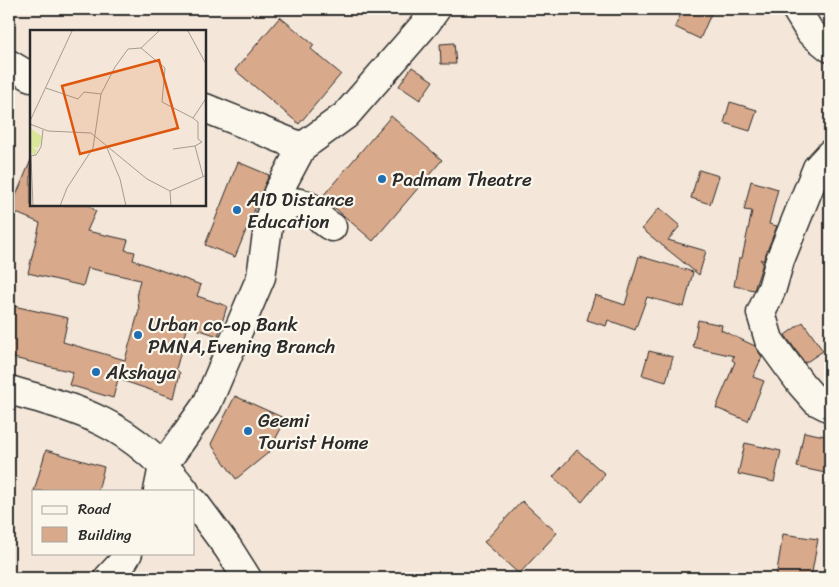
<svg xmlns="http://www.w3.org/2000/svg" width="839" height="587" font-family="Sriracha,sans-serif">
<rect width="100%" height="100%" fill="#f4e7d9"/>
<filter id="ink" filterUnits="userSpaceOnUse"><feTurbulence type="fractalNoise" baseFrequency=".02" numOctaves="2"/><feDisplacementMap in="SourceGraphic" scale="10" xChannelSelector="R" yChannelSelector="G"/><feConvolveMatrix kernelMatrix="1 2 1 2 8 2 1 2 1" color-interpolation-filters="sRGB"/></filter>
<g filter="url(#ink)">
<g fill="#d9a98b" stroke="#2b2b2b">
<path d="M683,9H713L700,39L675,27Z"/>
<path d="M280,17L314,45L311,49L341,74L299,124L235,70Z"/>
<path d="M454,43L456,64H441L440,44Z"/>
<path d="M412,67L433,81L420,100L399,86Z"/>
<path d="M730,102L757,110L750,131L724,123Z"/>
<path d="M391,116L442,160L373,241L322,197Z"/>
<path d="M31,160V205H88L96,211L87,231L128,240L125,250L135,252L133,260L201,285L197,296L227,306L218,336L188,326L176,369L180,373L174,398L118,379L113,398L69,385L73,372L9,357V305L68,318L63,342L125,360L139,310L137,292L140,280L88,268L83,286L28,273L40,223L9,210V205H12Z"/>
<path d="M238,162L269,175L235,257L205,245Z"/>
<path d="M699,170L719,176L710,204L691,198Z"/>
<path d="M751,181L778,189L769,224L777,226L763,261L760,259L763,263L754,290L734,286L739,258H742L752,211L744,210Z"/>
<path d="M659,208L680,226L668,240L706,251L699,275L642,229Z"/>
<path d="M639,256L693,272L684,307L647,297L635,330L608,320L606,326L587,320L595,295L625,305Z"/>
<path d="M698,320L722,325L721,330L755,346L762,357L753,377L764,381L748,421L716,408L735,362L732,360L734,356L693,347Z"/>
<path d="M803,322L823,351L805,363L785,335Z"/>
<path d="M649,351L673,357L666,382L642,375Z"/>
<path d="M235,396L286,419L268,453L236,479L211,444Z"/>
<path d="M804,432L830,437V474L797,467Z"/>
<path d="M745,443L781,451L774,482L738,474Z"/>
<path d="M46,450L104,467L98,491H34Z"/>
<path d="M577,450L605,474L582,502L553,477Z"/>
<path d="M522,501L557,533L519,574L484,542Z"/>
<path d="M783,534L818,539L811,578L776,577Z"/>
</g>
<g fill="none" stroke-linecap="round" stroke-linejoin="round">
<g stroke="#2b2b2b" stroke-width="31">
<g id="minor">
<path d="M796,9L810,32L830,48"/>
<path d="M9,64L31,77"/>
<path d="M205,108L302,147"/>
<path d="M830,154L817,168L780,260L772,288L761,313L769,340L801,384L816,401L830,408"/>
<path d="M269,220L293,202C320,205 313,218 332,227"/>
<path d="M158,491L163,466L207,404L261,277L269,220L278,192L302,147L346,115L426,23L436,9"/>
<path d="M108,578L122,563L128,553"/>
</g>
</g>
<g stroke="#2b2b2b" stroke-width="31">
<g id="highway">
<path d="M9,390C41,399 73,407 103,422C132,436 166,465 185,491"/>
<path d="M194,502L228,548L247,578"/>
</g>
</g>
<use href="#minor" stroke="#fbf7ec" stroke-width="28"/>
<use href="#highway" stroke="#fbf7ec" stroke-width="28"/>
</g>
</g>
<g fill="#1f6fb2" stroke="#fbf7ec" stroke-width="2">
<circle cx="382" cy="179" r="5"/>
<circle cx="237" cy="210" r="5"/>
<circle cx="138" cy="335" r="5"/>
<circle cx="96" cy="372" r="5"/>
<circle cx="248" cy="431" r="5"/>
</g>
<g text-anchor="middle" stroke-width="4.5" stroke-linejoin="round" paint-order="stroke">
<g font-size="19" fill="#2b2b2b" stroke="#fbf7ec" text-anchor="start">
<text x="392" y="186">Padmam Theatre</text>
<text x="247" y="206">AID Distance<tspan x="247" dy="22">Education</tspan></text>
<text x="148" y="331">Urban co-op Bank<tspan x="148" dy="22">PMNA,Evening Branch</tspan></text>
<text x="106" y="379">Akshaya</text>
<text x="258" y="427">Geemi<tspan x="258" dy="22">Tourist Home</tspan></text>
</g>
</g>
<g transform="translate(30 30)">
<rect width="176" height="176" fill="#f4e7d9"/>
<path d="M0,98L13,107L8,118L2,117L7,120L5,125L0,123Z" fill="#dae698"/>
<path fill="none" stroke="#a49c93" stroke-width="1" d="M158,1L177,36M111,18L135,38L132,72L163,88M16,58L48,69L54,62L71,64M0,91L42,1M0,94L18,101L61,103L117,149L140,161L177,145M77,118L90,149L96,176M143,119L165,116M0,126L6,125L11,117L13,100M1,126L3,176M173,146L165,116L172,112L168,109V92L163,88L177,67M140,161L141,176M30,176L37,158L63,118L71,64L85,37L98,19L111,18L129,1"/>
<path fill="#df570e" fill-opacity="0.15" stroke="#df570e" stroke-width="2.5" d="M129,30L148,98L50,124L32,56Z"/>
<rect width="176" height="176" fill="none" stroke="#2b2b2b" stroke-width="2.5"/>
</g>
<rect width="839" height="587" fill="none" stroke="#fbf7ec" stroke-width="30"/>
<rect x="15" y="15" width="809" height="557" fill="none" stroke="#2b2b2b" stroke-width="2" filter="url(#ink)"/>
<rect x="32" y="490" width="162" height="65" fill="#fbf7ec" stroke="#a8a59f"/>
<rect x="42" y="506" width="25" height="8" fill="#fbf7ec" stroke="#a8a59f"/>
<text x="78" y="514" font-size="15" fill="#2b2b2b">Road</text>
<rect x="42" y="527" width="25" height="15" fill="#d9a98b" stroke="#a8a59f"/>
<text x="78" y="540" font-size="15" fill="#2b2b2b">Building</text>
</svg>
